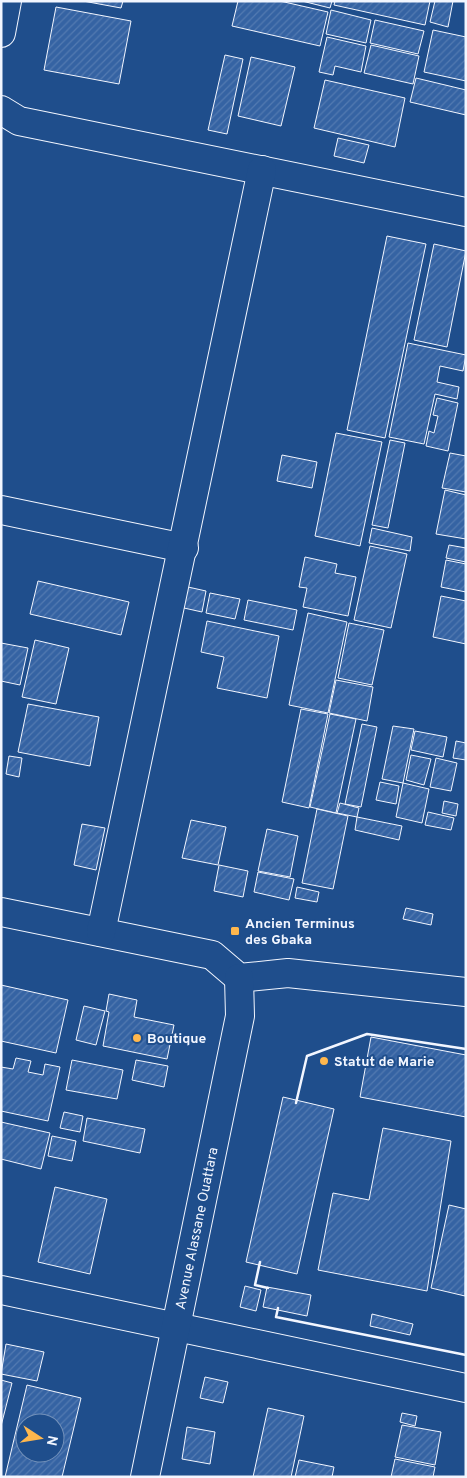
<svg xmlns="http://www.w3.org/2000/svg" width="467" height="1478" font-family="Overpass,sans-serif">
<defs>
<pattern id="building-hatch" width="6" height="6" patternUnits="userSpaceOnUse" patternTransform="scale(1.25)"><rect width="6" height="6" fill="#3563a3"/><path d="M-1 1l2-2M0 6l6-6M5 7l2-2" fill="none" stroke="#537ab1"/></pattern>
</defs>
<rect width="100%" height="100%" fill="#1f4e8c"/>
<g fill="url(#building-hatch)" stroke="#f2f6ff" fill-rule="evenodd">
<path d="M83,1H123L121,8Z"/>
<path d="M238,1H280L328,12L320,46L232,26Z"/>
<path d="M302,1H332L330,8Z"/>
<path d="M335,1H430L425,25L334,5Z"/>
<path d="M435,1H453L448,27L430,22Z"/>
<path d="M56,7L131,21L119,84L44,70Z"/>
<path d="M331,10L371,20L366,43L326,34Z"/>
<path d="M375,20L424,31L418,54L370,43Z"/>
<path d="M433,30L466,37V81L424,72Z"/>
<path d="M327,37L366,46L361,72L335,66L333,75L319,72Z"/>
<path d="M371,45L419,56L413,84L364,73Z"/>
<path d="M225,55L243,59L227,134L208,130Z"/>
<path d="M251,57L295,67L281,126L238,116Z"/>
<path d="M416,78L466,90V115L410,102Z"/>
<path d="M325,80L405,98L395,147L314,128Z"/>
<path d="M338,138L369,145L364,163L334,156Z"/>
<path d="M387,236L426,244L385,438L347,430Z"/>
<path d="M434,244L466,251L447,347L414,340Z"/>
<path d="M408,343L466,355L463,371L440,366L437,382L459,387L457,399L435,394L424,444L389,437Z"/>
<path d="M437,398L458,403L448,451L426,446L429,431L434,433L438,416L433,415Z"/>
<path d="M336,433L382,442L360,546L315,536Z"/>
<path d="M390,440L405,443L388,528L372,525Z"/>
<path d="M450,453L466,456V492L442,488Z"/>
<path d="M282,455L317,462L312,488L277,481Z"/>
<path d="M445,490L466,495V539L436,534Z"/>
<path d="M372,528L412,537L410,551L369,543Z"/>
<path d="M449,545L466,548V562L446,558Z"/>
<path d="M370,546L407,554L391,628L354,620Z"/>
<path d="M305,557L337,564L335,573L356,577L348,616L303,607L307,588L299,587Z"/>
<path d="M446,560L466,564V592L441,587Z"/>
<path d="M38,581L129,602L121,635L30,614Z"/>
<path d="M179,585L206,591L202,612L175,606Z"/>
<path d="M210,593L240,599L235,619L206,613Z"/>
<path d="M441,596L466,601V644L433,637Z"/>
<path d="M248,600L297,610L293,630L244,620Z"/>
<path d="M308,613L347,622L328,713L289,705Z"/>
<path d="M207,621L279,636L267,698L217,688L224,657L201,652Z"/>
<path d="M349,623L384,630L372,685L338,678Z"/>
<path d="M35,640L69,648L56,704L22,697Z"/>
<path d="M1,643L28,648L20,685L1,681Z"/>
<path d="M336,680L373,687L367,721L329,713Z"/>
<path d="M28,704L99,717L90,766L18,752Z"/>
<path d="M301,709L328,714L309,808L282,802Z"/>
<path d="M330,714L356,719L336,813L310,807Z"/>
<path d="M362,724L377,727L361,807L345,804Z"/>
<path d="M393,726L414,729L403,783L382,779Z"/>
<path d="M415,731L447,737L443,757L411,750Z"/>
<path d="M456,741L466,743V760L453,758Z"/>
<path d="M411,755L431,759L424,785L406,780Z"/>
<path d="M9,756L22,758L19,777L6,774Z"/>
<path d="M436,758L457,763L451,791L430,787Z"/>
<path d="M380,782L399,786L396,804L376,800Z"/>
<path d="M403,783L429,789L422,823L396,817Z"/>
<path d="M444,801L458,804L456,816L442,813Z"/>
<path d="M340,803L359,808L357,817L337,813Z"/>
<path d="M317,809L348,816L333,889L302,883Z"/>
<path d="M428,812L454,818L451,830L425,825Z"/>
<path d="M357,817L402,826L399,840L355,830Z"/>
<path d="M191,820L226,827L218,865L182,858Z"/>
<path d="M82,824L105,828L96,870L74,865Z"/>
<path d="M267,829L298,836L290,877L258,871Z"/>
<path d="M219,865L248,871L243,897L214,891Z"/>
<path d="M258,872L294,879L289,900L254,892Z"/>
<path d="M297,887L319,892L317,902L295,898Z"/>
<path d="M406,908L433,914L431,925L403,919Z"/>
<path d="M1,985L68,1000L56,1053L1,1041Z"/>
<path d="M109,994L137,1000L134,1017L174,1025L167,1059L103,1046L109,1012L106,1011Z"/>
<path d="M84,1006L105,1011L96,1045L76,1040Z"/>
<path d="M371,1037L466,1055V1117L360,1097Z"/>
<path d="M16,1058L31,1061L28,1072L43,1075L45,1064L60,1067L48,1121L1,1111V1067L13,1069Z"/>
<path d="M72,1060L123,1070L117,1099L66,1090Z"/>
<path d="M136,1060L168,1066L164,1087L132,1080Z"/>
<path d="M283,1097L334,1109L297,1274L246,1262Z"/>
<path d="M64,1112L83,1116L80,1132L60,1128Z"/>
<path d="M87,1118L145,1129L140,1153L83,1141Z"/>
<path d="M1,1122L50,1133L41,1169L1,1159Z"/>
<path d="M383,1128L451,1141L427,1291L318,1270L333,1193L369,1200Z"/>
<path d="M52,1136L76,1141L72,1161L48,1156Z"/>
<path d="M55,1187L107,1199L90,1274L38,1262Z"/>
<path d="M449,1205L466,1209L465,1296L431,1288Z"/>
<path d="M245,1286L261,1290L256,1311L240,1307Z"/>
<path d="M267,1287L311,1295L307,1316L263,1307Z"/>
<path d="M372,1314L413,1324L410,1335L370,1326Z"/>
<path d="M6,1344L44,1352L37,1381L1,1374Z"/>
<path d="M205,1377L228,1382L223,1403L200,1398Z"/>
<path d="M1,1380L12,1383L1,1426Z"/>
<path d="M27,1385L81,1398L62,1477H5ZM25,1423H55V1453H25Z"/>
<path d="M268,1408L304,1416L291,1477H253Z"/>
<path d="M402,1413L417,1416L415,1426L400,1422Z"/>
<path d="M402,1425L441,1432L435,1465L395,1457Z"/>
<path d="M187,1427L215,1432L210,1464L182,1459Z"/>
<path d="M395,1459L435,1467L433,1477H391Z"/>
<path d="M299,1460L334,1467L332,1477H295Z"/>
</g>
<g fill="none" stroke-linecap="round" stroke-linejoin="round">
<g stroke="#f2f6ff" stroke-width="30">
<g id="minor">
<path d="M1,33L7,1"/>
<path d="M1,110L19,121L466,212"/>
<path d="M1,510L184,548"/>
<path d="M1,912L212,955L239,978L288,973L466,992"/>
<path d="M101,932L262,170"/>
<path d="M1,1290L466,1388"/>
<path id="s1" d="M145,1477L240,1016L239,978"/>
</g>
</g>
<use href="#minor" stroke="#1f4e8c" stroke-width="28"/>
<g stroke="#f2f6ff" stroke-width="2.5">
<path d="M296,1103L307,1056L367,1034L466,1049"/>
<path d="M260,1262L255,1285L268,1288"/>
<path d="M278,1308L276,1317L466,1355"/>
</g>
</g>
<g fill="#ffb74d" stroke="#1f4e8c" stroke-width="2">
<rect x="230" y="926" width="10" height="10" rx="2.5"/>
<circle cx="137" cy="1038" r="5"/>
<circle cx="324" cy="1061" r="5"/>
</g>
<g text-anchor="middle" stroke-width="4" stroke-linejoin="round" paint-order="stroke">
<g font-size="14" font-weight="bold" fill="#f2f6ff" stroke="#1f4e8c" text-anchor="start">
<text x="245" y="928">Ancien Terminus<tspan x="245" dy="16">des Gbaka</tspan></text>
<text x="147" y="1043">Boutique</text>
<text x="334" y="1066">Statut de Marie</text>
</g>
<g font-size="14" fill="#f2f6ff" stroke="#1f4e8c">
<text dy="5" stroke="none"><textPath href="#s1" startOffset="254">Avenue Alassane Ouattara</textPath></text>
</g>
</g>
<rect width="467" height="1478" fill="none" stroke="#f2f6ff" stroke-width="5"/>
<g transform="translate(40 1438) rotate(102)"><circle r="24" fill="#1f4e8c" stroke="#7391ba"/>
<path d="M0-4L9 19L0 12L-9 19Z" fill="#ffb74d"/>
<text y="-8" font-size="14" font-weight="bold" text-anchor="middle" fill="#f2f6ff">N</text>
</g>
</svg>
